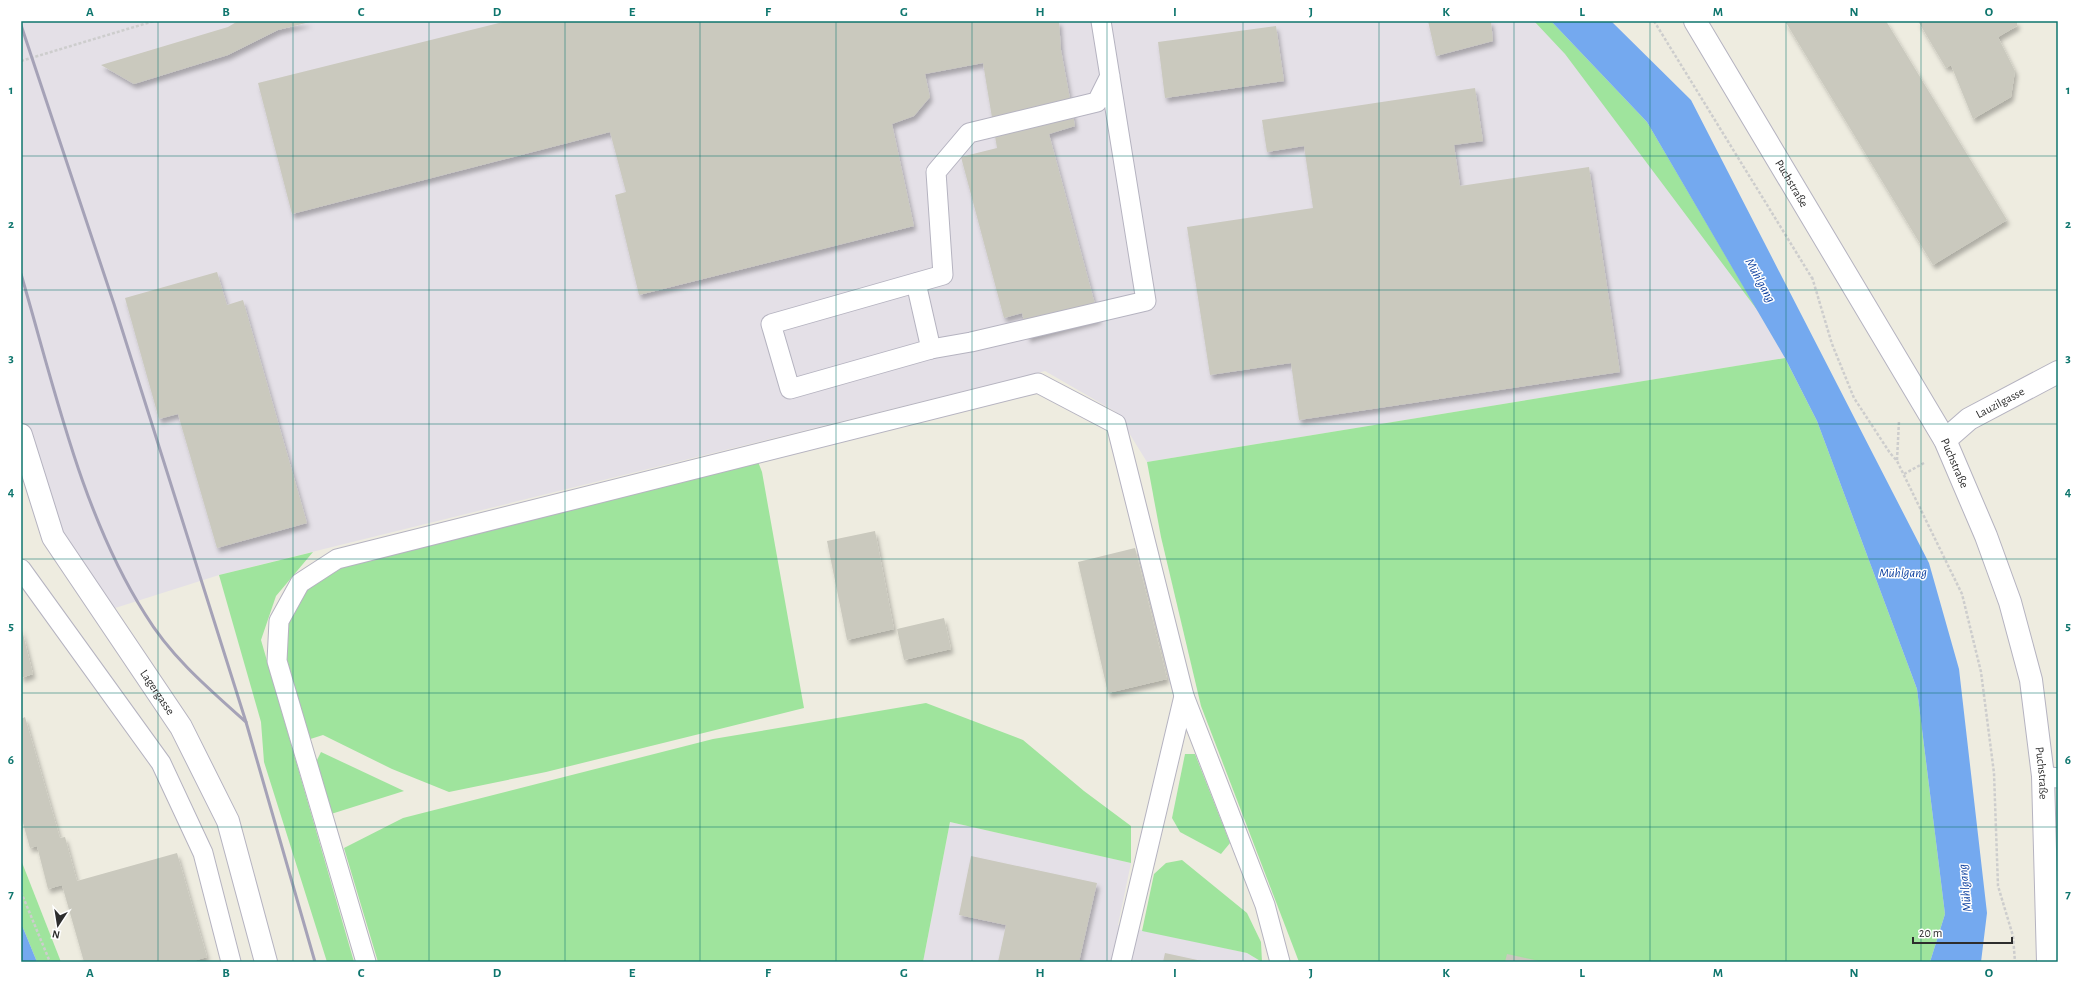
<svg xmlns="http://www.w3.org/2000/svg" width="2079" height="983" font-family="'Alegreya Sans',sans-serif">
<defs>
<filter id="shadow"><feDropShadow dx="2.5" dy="4.5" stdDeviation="2" flood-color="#0004"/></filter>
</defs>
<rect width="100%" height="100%" fill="#eeece0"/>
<g fill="#e4e0e7">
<path d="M21,21H1551L1647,122L1785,358L1147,462L1116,412L1045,371L219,575L112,609L58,523L21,448Z"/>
<path d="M950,822L1131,863L1118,925L1247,953L1262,962H923Z"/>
</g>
<g fill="#9fe49d">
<path d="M1534,21H1551L1647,122L1758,311L1565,54Z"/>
<path d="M1785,358L1817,421L1917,689L1945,914L1930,962H1299L1201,706L1161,537L1147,462Z"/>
<path d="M755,454L762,472L804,708L546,772L449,792L392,769L323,735L301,742L279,621L300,583L337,559Z"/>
<path d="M313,552L276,596L261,640L354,962H327L264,762L261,722L219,575Z"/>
<path d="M926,703L1023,740L1084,791L1131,826V863L950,822L923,962H378L344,848L403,818L713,739Z"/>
<path d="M321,752L404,791L331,814L315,764Z"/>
<path d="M1185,754H1195L1230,843L1221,854L1180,832L1172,818Z"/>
<path d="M21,860L61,962H37L21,923Z"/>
<path d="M1182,860L1247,913L1261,942L1262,962L1247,953L1142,931L1154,874L1166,863Z"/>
</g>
<g fill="#74a9ef">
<path d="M1551,21H1611L1691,100L1929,563L1959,669L1987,913L1981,962H1930L1945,914L1917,689L1817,421L1785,358L1647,122Z"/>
<path d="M21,923L37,962H21Z"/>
</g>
<g fill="#cac9be" filter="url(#shadow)">
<path d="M238,21L310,22L278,30L228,55L134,84L101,65L228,27Z"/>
<path d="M507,21H1059L1061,50L1075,126L1049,134L1099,319L1028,338L1022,313L1004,318L961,157L997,148L983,63L925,74L930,97L914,116L892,124L914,226L639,295L615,195L626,192L610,132L292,214L258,83Z"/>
<path d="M1428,21H1491L1493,41L1436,56Z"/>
<path d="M1785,21H1886L2007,220L1933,265Z"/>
<path d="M1918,21H2017V26L1998,37L2015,71L2011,97L1973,119L1951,65L1946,68Z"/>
<path d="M1276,26L1284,81L1165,98L1158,42Z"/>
<path d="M1475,88L1483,141L1454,145L1460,186L1589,167L1620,372L1299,420L1291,363L1210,375L1187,227L1313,208L1304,146L1267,152L1262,120Z"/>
<path d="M217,272L227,305L243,300L307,523L217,548L178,414L159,419L125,298Z"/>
<path d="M875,531L894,629L847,640L827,541Z"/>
<path d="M1135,548L1167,679L1108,693L1078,562Z"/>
<path d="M944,618L951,649L904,660L897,629Z"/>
<path d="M21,626L33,674L21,678Z"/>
<path d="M25,717L60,838L65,837L77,881L177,853L207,957L190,962H84L62,885L48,889L37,846L30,848L21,816V719Z"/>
<path d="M971,856L1097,883L1079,962H998L1006,925L959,915Z"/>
<path d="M1165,953L1202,961V962H1163Z"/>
<path d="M1507,954L1539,961V962H1505Z"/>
</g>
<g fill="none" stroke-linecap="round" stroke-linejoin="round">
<g stroke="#b5b3c0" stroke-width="21">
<g id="service">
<path d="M1101,21L1146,301L971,342L931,349L790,389L771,324L943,275L936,172L969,133L1097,102L1110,76"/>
<path d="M916,283L931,349"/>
<path d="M21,569L161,763L203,853L231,962"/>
<path d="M2043,776L2058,778"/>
<path d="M366,962L277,661L279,621L300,583L337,559L1038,383L1116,424L1184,696L1265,905L1280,962"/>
<path d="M1121,962L1184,696"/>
</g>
</g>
<g stroke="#b5b3c0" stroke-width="24">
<g id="minor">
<path id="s1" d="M21,435L53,537L181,727L228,821L266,962"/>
<path id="s2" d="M1945,440L1969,419L2058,372"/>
</g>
</g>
<g stroke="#b5b3c0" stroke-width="24">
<g id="secondary">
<path id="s3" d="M1695,21L1945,440L1986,536L2010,602L2031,680L2043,776L2048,962"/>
</g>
</g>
<g stroke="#cdcdcd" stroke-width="2.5" stroke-dasharray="3 2" stroke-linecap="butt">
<path d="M1654,21L1812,278"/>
<path d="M21,61L154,21"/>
<path d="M1812,277L1832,344L1854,398L1890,453L1897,461L1962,594L1981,672L1994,773L1998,886L2013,936L2015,962"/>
<path d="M1897,460L1899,421"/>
<path d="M1904,474L1924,463"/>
<path d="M21,892L50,962"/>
</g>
<use href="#service" stroke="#fff" stroke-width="19"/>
<use href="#minor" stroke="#fff" stroke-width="22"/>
<use href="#secondary" stroke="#fff" stroke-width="22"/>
<g stroke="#a5a2b7" stroke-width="3">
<path d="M21,25L114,304L246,722L315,962"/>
<path d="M21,274C54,386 82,515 145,614C171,657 209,689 246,722"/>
</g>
</g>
<path fill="none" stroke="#0f766e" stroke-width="1" stroke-opacity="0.55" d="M158,21V962M293,21V962M429,21V962M565,21V962M700,21V962M836,21V962M972,21V962M1107,21V962M1243,21V962M1379,21V962M1514,21V962M1650,21V962M1786,21V962M1921,21V962M21,156H2058M21,290H2058M21,424H2058M21,559H2058M21,693H2058M21,827H2058"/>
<g text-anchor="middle" stroke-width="3" stroke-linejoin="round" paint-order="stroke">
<g font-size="12" fill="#2d2d2d" stroke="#fff">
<text dy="4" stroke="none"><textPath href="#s3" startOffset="189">Puchstraße</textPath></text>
<text dy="4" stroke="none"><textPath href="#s2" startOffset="67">Lauzilgasse</textPath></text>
<text dy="4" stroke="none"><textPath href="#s3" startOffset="513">Puchstraße</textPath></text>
<text dy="4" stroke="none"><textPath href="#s1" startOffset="294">Lagergasse</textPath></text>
<text dy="4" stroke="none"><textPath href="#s3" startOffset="837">Puchstraße</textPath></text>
</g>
<g font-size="13" font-style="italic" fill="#0e41a0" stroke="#fff">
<text transform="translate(1761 280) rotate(61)" y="5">Mühlgang</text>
<text x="1903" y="577">Mühlgang</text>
<text transform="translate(1964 888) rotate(-96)" y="5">Mühlgang</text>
</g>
</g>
<rect width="2079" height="983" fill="none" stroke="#ffffff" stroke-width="44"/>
<g transform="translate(58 925) rotate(192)" stroke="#ffffff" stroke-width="3" paint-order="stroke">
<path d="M0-3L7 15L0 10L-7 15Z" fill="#2d2d2d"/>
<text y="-6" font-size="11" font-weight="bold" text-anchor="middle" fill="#2d2d2d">N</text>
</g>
<path d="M1913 937v6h99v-6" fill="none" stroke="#2d2d2d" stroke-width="2"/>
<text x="1919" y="937" font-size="12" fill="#2d2d2d" stroke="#ffffff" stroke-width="3" paint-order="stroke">20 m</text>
<rect x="22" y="22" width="2035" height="939" fill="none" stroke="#0f766e" stroke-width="1.5"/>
<g font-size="13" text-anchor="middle" font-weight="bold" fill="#0f766e">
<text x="90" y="16">A</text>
<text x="226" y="16">B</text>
<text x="361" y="16">C</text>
<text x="497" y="16">D</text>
<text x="632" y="16">E</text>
<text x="768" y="16">F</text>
<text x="904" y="16">G</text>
<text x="1040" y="16">H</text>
<text x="1175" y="16">I</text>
<text x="1311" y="16">J</text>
<text x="1446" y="16">K</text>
<text x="1582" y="16">L</text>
<text x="1718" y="16">M</text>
<text x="1854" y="16">N</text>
<text x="1989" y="16">O</text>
<text x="11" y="94">1</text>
<text x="2068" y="94">1</text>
<text x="11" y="228">2</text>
<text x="2068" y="228">2</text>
<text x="11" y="362">3</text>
<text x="2068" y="362">3</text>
<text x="11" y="496">4</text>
<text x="2068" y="496">4</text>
<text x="11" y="630">5</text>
<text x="2068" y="630">5</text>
<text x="11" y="764">6</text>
<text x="2068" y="764">6</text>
<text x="11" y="898">7</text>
<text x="2068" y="898">7</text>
<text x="90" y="977">A</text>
<text x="226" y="977">B</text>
<text x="361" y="977">C</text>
<text x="497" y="977">D</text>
<text x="632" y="977">E</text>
<text x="768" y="977">F</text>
<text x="904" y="977">G</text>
<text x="1040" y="977">H</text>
<text x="1175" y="977">I</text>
<text x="1311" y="977">J</text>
<text x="1446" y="977">K</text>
<text x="1582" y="977">L</text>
<text x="1718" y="977">M</text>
<text x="1854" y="977">N</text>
<text x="1989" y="977">O</text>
</g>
</svg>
